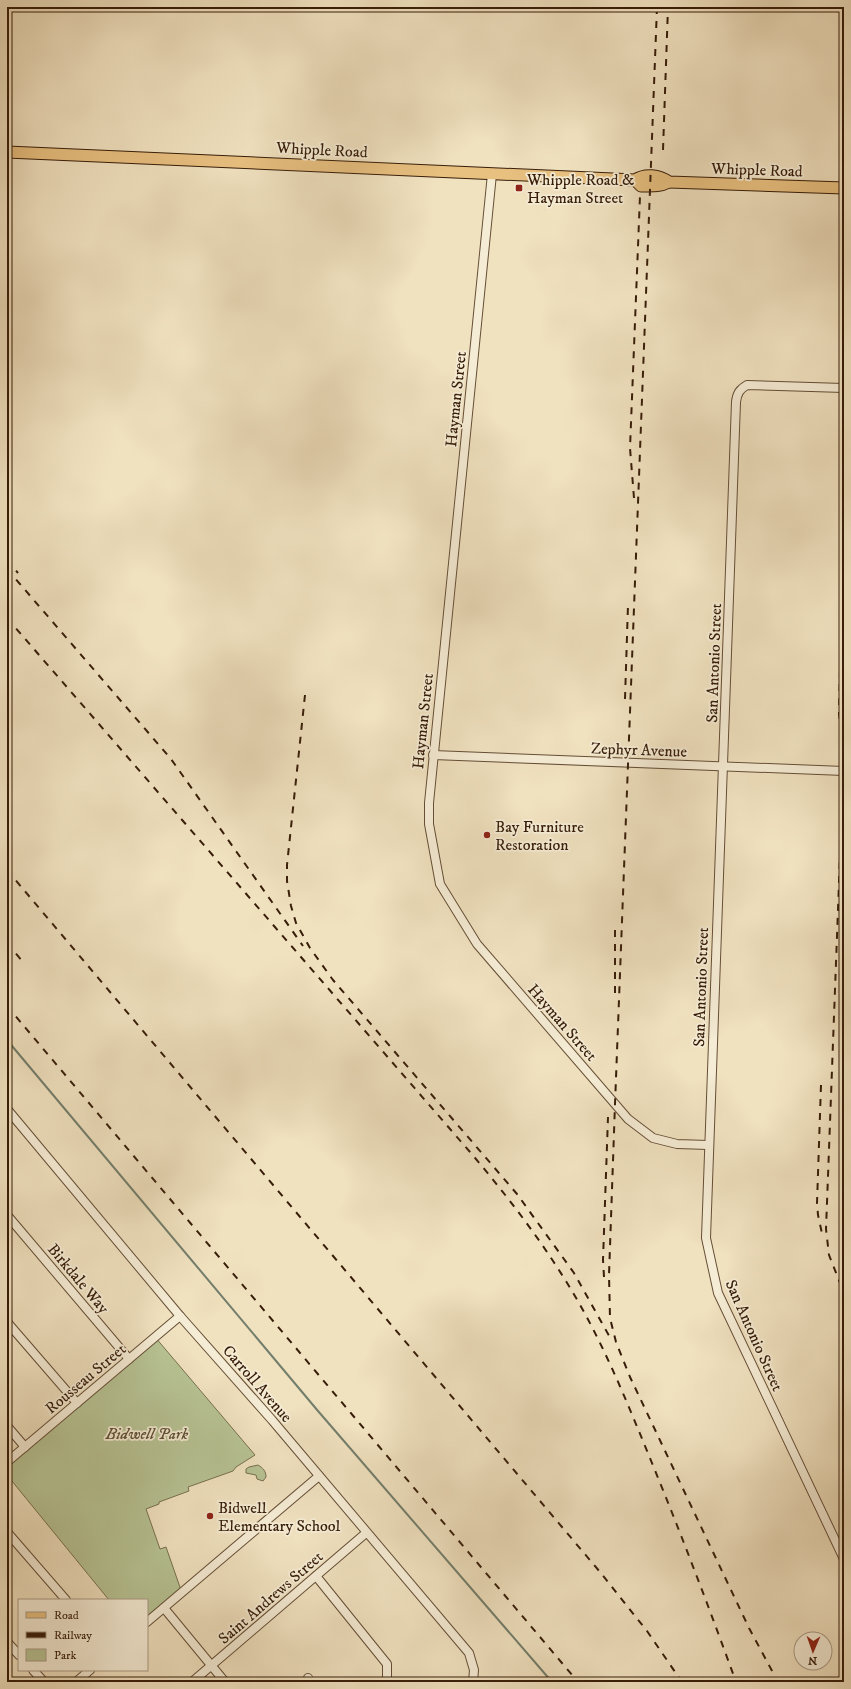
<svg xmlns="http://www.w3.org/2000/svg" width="851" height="1689" font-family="'IM FELL DW Pica',serif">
<rect width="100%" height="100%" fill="#f0e1bf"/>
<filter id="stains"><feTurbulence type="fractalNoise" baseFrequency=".005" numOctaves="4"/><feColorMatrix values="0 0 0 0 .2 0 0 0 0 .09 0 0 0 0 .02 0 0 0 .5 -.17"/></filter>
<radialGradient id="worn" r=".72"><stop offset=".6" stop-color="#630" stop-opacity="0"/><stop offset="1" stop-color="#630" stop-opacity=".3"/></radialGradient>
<g fill="#b7c394" stroke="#77704e">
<path d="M155,1337L255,1455L236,1467L233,1471L188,1487L189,1491L159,1502V1504L146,1509L160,1549L166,1547L182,1593L147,1622V1600H109L7,1475V1462Z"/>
<path d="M258,1465C263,1468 266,1471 266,1477L263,1481L257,1479L256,1475L246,1473V1469L249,1467Z"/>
</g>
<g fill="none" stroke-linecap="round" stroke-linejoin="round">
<path stroke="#737e6c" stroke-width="2" d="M7,1040L318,1411L552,1682"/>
<g stroke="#654e36" stroke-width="10">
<g id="minor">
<path d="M492,174L429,803V824L440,884L477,944L628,1119L653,1138L677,1144L708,1145"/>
<path d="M844,388L747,385C740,389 737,393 736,402L706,1238L718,1293L844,1559"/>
<path d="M433,755L844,771"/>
<path d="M7,1109L180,1316L272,1420L469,1653L474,1670L473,1682"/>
<path d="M7,1215L129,1359"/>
<path d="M7,1322L77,1403"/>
<path d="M7,1426L25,1447"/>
<path d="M7,1462L180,1316"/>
<path d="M7,1532L66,1600"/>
<path d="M316,1576L387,1664V1682"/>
<path d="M164,1608L225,1682"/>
<path d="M147,1622L319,1476"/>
<path d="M7,1642L19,1655"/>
<path d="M33,1670L44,1682"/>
<path d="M76,1682L90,1670"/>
<path d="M192,1682L366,1533"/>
<path d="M307,1682L308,1678"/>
</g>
</g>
<g stroke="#371d09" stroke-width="13">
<g id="major">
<path d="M7,152L635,180C645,173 659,175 669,182L844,188"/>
<path d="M635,180L641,186C652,186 659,187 669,182"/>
</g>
</g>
<use href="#minor" stroke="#f5ecd5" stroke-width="8"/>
<use href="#major" stroke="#e8c080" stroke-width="11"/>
<g stroke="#371d09" stroke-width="2" stroke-dasharray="7 7" stroke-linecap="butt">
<path d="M657,7L615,1104L609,1275L610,1318L616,1342L630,1377L749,1628L778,1682"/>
<path d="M663,150L668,7"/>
<path d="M634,498L630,448L640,196"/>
<path d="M7,560L18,573"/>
<path d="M844,561L842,619L844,646"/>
<path d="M7,569L171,759L303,946"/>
<path d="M7,618L470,1152C510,1199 548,1249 579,1303C609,1356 631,1412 654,1468C683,1539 710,1610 736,1682"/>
<path d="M840,670L839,713L843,756"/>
<path d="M305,695L287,865V881L291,906L296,923L310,948L333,980L517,1194L574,1273L612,1341"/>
<path d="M625,699L628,605"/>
<path d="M844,750L826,1229L829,1255L844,1293"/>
<path d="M7,870L600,1572L647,1631L682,1682"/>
<path d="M7,943L23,962"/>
<path d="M615,993V929"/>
<path d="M7,1006L578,1682"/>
<path d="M821,1085L817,1203L818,1215L823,1238"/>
<path d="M604,1277L603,1260L608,1117"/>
</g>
</g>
<g fill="#8f2418" stroke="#f5ecd5" stroke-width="1.5">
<rect x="515" y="184" width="8" height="8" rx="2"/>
<circle cx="487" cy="835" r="4"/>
<circle cx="210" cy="1516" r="4"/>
</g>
<g text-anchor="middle" stroke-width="3.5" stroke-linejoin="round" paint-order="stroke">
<g font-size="16" fill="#371d09" stroke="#f5ecd5">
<text transform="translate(322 149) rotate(3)" y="6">Whipple Road</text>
<text transform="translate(757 169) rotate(2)" y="6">Whipple Road</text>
<text transform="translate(455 399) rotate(-84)" y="6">Hayman Street</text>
<text transform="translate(713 663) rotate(-88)" y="6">San Antonio Street</text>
<text transform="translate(422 721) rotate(-84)" y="6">Hayman Street</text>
<text transform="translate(639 749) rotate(2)" y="6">Zephyr Avenue</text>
<text transform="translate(700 987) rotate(-88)" y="6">San Antonio Street</text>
<text transform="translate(563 1022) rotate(49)" y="6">Hayman Street</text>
<text transform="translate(79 1278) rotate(50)" y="6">Birkdale Way</text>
<text transform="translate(755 1335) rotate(66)" y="6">San Antonio Street</text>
<text transform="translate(85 1378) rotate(-40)" y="6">Rousseau Street</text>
<text transform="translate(258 1383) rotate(49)" y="6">Carroll Avenue</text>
<text transform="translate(270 1597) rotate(-41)" y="6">Saint Andrews Street</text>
</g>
<g font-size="16" fill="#371d09" stroke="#f5ecd5" text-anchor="start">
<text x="527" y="185">Whipple Road &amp;<tspan x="527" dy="18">Hayman Street</tspan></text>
<text x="495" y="832">Bay Furniture<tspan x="495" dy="18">Restoration</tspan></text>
<text x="218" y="1513">Bidwell<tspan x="218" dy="18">Elementary School</tspan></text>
</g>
<g font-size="16" font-style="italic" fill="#5d4f33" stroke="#f5ecd5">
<text x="147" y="1439">Bidwell Park</text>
</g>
</g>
<rect width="851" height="1689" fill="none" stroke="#f0e1bf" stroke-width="24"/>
<rect x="8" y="8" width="835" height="1673" fill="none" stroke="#371d09" stroke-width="2"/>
<rect x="12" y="12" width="827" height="1665" fill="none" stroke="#371d09"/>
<rect x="18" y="1599" width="130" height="72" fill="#f5ecd5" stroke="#a99983"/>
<rect x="26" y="1612" width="20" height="6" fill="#e8c080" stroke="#a99983"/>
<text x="54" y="1619" font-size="12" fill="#371d09">Road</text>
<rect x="26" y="1632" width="20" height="6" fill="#371d09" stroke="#a99983"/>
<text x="54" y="1639" font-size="12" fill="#371d09">Railway</text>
<rect x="26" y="1649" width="20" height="12" fill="#b7c394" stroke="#a99983"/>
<text x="54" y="1659" font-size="12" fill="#371d09">Park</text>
<g transform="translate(813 1651) rotate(182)"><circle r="19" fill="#f5ecd5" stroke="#a99983"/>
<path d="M0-3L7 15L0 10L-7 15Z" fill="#8f2418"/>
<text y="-6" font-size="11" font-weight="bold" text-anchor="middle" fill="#371d09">N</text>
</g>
<rect width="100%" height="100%" filter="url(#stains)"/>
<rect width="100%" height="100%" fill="url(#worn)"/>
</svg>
